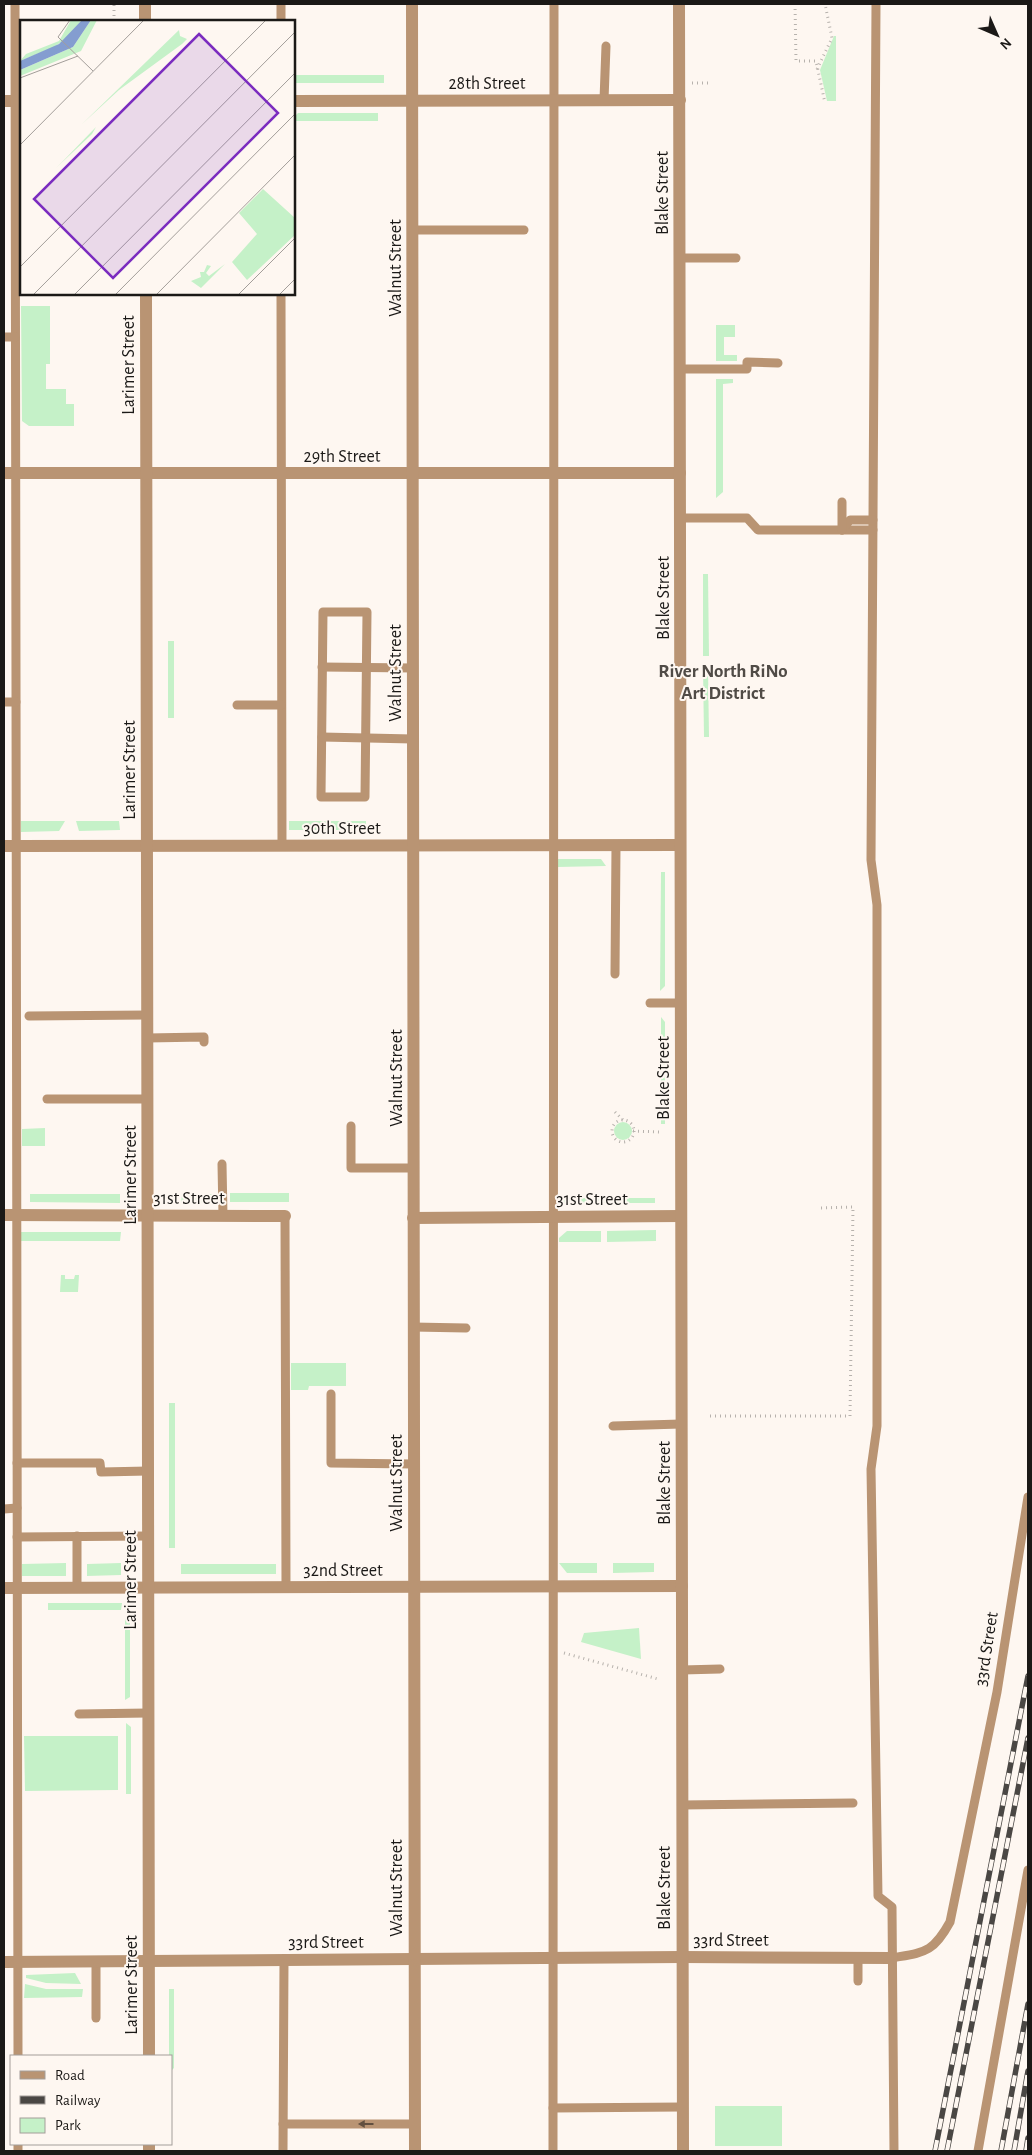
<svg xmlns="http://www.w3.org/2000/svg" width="1032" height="2155" font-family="'Alegreya Sans',sans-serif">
<rect width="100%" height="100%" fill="#fef7f1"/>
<g fill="#c5f1c8">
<path d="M834,36H836V101H827L820,70Z"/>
<rect x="294" y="75" width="90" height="8"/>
<path d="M298,113H378V121H294V117Z"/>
<path d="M21,306H50V364H46V389H66V404H74V426H29L22,421Z"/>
<path d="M716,325H735V337H724V355H737V361H716Z"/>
<path d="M716,379H733V383L723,384V492L716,498Z"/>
<path d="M703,574H708L709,656H703Z"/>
<rect x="168" y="641" width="6" height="77"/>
<path d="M703,667H708L709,737H704Z"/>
<path d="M21,821H65L59,831L21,832Z"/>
<path d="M76,821H119L120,830L79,831Z"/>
<rect x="289" y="821" width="77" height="9"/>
<path d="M557,859H601L606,866L557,867Z"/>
<path d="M661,872H665V986L660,991Z"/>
<path d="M661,1017L665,1022V1124H661Z"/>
<circle cx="623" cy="1131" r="9"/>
<path d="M45,1128V1146H22V1129Z"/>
<rect x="230" y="1193" width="59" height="9"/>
<path d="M30,1194H120V1203L30,1202Z"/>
<path d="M182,1194H214V1202L181,1203Z"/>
<rect x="557" y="1198" width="98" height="5"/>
<path d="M656,1230V1241L607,1242V1231Z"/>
<path d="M567,1231H601V1242H559V1238Z"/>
<path d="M21,1232H121L120,1241H21Z"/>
<path d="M61,1275H65V1279H74L75,1275H79L78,1292H60Z"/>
<path d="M291,1363H346V1386H309L308,1390H291Z"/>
<rect x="169" y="1403" width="6" height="145"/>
<path d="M66,1563V1576H22V1564Z"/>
<path d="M121,1563V1575L87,1576V1564Z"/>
<path d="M559,1563H597V1573H567Z"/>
<path d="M613,1563H654V1572L613,1573Z"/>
<rect x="181" y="1564" width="95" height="10"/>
<path d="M48,1603H122L121,1610H48Z"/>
<path d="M125,1619H130V1697L125,1700Z"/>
<path d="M639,1628L641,1659L581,1642L584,1633Z"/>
<path d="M126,1723L131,1727V1794H126Z"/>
<path d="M24,1736H118V1790L25,1791Z"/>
<path d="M75,1973L81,1984L46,1983L26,1978V1975Z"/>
<path d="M25,1984L46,1989H83L82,1997L24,1998Z"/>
<path d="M169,1989H174V2068L171,2071V2056H169Z"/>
<rect x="715" y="2106" width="67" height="40"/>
</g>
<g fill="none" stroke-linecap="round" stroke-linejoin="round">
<g stroke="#b7b2ad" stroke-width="3" stroke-dasharray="1 4" stroke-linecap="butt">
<path d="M795,4L796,61H816L825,103"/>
<path d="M114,21V4"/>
<path d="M817,69L832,38L825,4"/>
<path d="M692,83H711"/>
<path d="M615,1112L623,1120"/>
<circle cx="623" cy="1131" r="11"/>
<path d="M633,1131L659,1132"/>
<path d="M710,1416H850L853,1207L818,1208"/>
<path d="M564,1653L658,1679"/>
</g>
<g stroke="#b99473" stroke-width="9">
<path d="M15,4L18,2056"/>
<path d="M876,4L871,860L877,905V1426L871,1469L878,1896L892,1907L894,2151"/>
<path d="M281,21V4"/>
<path d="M604,100L606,46"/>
<path d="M412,230H524"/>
<path d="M680,258H736"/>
<path d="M281,294L282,846"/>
<path d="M4,337H15"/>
<path d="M680,369H747V362L778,363"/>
<path d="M680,518H747L758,530H873"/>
<path d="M842,530L850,520H873"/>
<path d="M842,530V502"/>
<path d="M323,612H367L365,797H321Z"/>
<path d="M322,667L413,668"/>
<path d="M4,702H16"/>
<path d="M237,705H281"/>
<path d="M322,737L413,739"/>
<path d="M615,974L616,845"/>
<path d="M650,1003H681"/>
<path d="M29,1016L147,1015"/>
<path d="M147,1038L204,1037V1042"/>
<path d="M47,1099H147"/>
<path d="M351,1126V1168H413"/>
<path d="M222,1164L223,1216"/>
<path d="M285,1216L286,1587"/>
<path d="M413,1327L466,1328"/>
<path d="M331,1394V1463L414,1464"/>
<path d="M613,1426L681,1424"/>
<path d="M17,1463H100L101,1472L148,1471"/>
<path d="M4,1509L17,1508"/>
<path d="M17,1537L148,1536"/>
<path d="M77,1588V1536"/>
<path d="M682,1670L720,1669"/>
<path d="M79,1714L148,1713"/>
<path d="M682,1805L853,1803"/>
<path d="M892,1958C925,1952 933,1953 950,1922L997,1692L1028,1497"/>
<path d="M858,1981V1958"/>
<path d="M96,2018V1961"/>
<path d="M553,2108L682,2107"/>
<path d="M283,2124H414"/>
<path d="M18,2144V2151"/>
<path d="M283,2151L284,1960"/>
<path d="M553,2151L554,4"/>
<path d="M978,2151L1028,1870"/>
</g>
<g stroke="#b99473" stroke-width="12">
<path d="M4,101H21"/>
<path d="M294,101L680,100"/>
<path d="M4,473H680"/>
<path d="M4,846L680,845"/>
<path d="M4,1215L285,1216"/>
<path d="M413,1218L681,1216"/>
<path d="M4,1588L682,1586"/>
<path d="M4,1962L682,1957L892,1958"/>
</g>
<g stroke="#b99473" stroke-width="12">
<path d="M145,4V21"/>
<path d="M412,4L415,2151"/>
<path d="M679,4L683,2151"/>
<path d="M146,294L149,2056"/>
<path d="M149,2144V2151"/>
</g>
<g stroke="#4a4744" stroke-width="5.5">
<g id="rail">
<path d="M935,2151L1028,1676"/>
<path d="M947,2151L1028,1738"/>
<path d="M1001,2151L1028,2004"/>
<path d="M1014,2151L1028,2071"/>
<path d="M1026,2151L1028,2138"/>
</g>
</g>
<use href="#rail" stroke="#fef7f1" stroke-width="4" stroke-dasharray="11" stroke-linecap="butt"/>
</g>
<defs><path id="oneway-solid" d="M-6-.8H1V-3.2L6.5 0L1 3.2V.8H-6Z" transform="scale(1.25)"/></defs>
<use fill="#625040" href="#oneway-solid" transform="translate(366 2124) rotate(-180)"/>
<g text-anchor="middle" stroke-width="4" stroke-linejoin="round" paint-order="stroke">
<g font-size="18" fill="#1b1917" stroke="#fef7f1">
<text x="487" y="89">28th Street</text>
<text transform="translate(662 193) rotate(-90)" y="6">Blake Street</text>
<text transform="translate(395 268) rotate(-90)" y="6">Walnut Street</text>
<text transform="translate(128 365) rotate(-90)" y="6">Larimer Street</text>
<text x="342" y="462">29th Street</text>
<text transform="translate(663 598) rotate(-90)" y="6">Blake Street</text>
<text transform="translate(395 673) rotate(-90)" y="6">Walnut Street</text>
<text transform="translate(129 770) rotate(-90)" y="6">Larimer Street</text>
<text x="342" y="834">30th Street</text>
<text transform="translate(396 1078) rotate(-90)" y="6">Walnut Street</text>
<text transform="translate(663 1078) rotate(-90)" y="6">Blake Street</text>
<text transform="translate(130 1175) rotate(-90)" y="6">Larimer Street</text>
<text x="189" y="1204">31st Street</text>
<text x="592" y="1205">31st Street</text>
<text transform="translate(396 1483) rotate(-90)" y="6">Walnut Street</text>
<text transform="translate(664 1483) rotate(-90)" y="6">Blake Street</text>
<text x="343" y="1576">32nd Street</text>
<text transform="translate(130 1580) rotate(-90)" y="6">Larimer Street</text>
<text transform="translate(986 1649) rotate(-81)" y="6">33rd Street</text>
<text transform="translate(396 1888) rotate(-90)" y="6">Walnut Street</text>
<text transform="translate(664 1888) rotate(-90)" y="6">Blake Street</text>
<text x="731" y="1946">33rd Street</text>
<text x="326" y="1948">33rd Street</text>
<text transform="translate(131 1985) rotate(-90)" y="6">Larimer Street</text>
</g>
<g font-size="19" font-weight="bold" fill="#504b46" stroke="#fef7f1">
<text x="723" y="677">River North RiNo<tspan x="723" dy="22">Art District</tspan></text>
</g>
</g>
<g transform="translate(20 20)">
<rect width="275" height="275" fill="#fef7f1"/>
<path d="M51,0H62L50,16L34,27L0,41L6,34L39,21ZM71,0H77L61,31L0,56V50L53,27ZM159,10L160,16L167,19L162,24L99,70L61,105ZM76,107L72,114L35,149L44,140ZM243,169L275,198V215L227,260L212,242L237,214L219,193ZM205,244L181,268L171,261L181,257L180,252H184L187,245L191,246L186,253L189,256Z" fill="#c5f1c8"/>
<path d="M62,0H71L53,27L0,50V41L39,24Z" fill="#849dd0"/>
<path fill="none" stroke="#a39e9a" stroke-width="1" d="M50,0L38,17L73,51M0,58L58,36M0,125L124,0M0,247L246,0M13,275L275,12M54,275L275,53M95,275L275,94M136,275L275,135M218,275L275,218M259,275L275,259"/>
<path fill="#7b2cbf" fill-opacity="0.15" stroke="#7b2cbf" stroke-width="2.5" d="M179,14L258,93L93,258L14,179Z"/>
<rect width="275" height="275" fill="none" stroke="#1b1917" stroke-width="2.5"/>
</g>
<rect width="1032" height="2155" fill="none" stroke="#1b1917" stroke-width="10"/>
<rect x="10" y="2055" width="162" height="90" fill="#fef7f1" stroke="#a39e9a"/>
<rect x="20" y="2071" width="25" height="8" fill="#b99473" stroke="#a39e9a"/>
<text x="55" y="2080" font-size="15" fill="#1b1917">Road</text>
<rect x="20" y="2096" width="25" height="8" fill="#4a4744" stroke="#a39e9a"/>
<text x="55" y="2105" font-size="15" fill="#1b1917">Railway</text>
<rect x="20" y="2118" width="25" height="15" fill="#c5f1c8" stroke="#a39e9a"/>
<text x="55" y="2130" font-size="15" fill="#1b1917">Park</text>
<g transform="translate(997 35) rotate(135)" stroke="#fef7f1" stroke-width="4" paint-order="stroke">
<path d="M0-4L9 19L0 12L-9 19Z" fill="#1b1917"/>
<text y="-8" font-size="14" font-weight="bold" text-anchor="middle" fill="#1b1917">N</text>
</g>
</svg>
